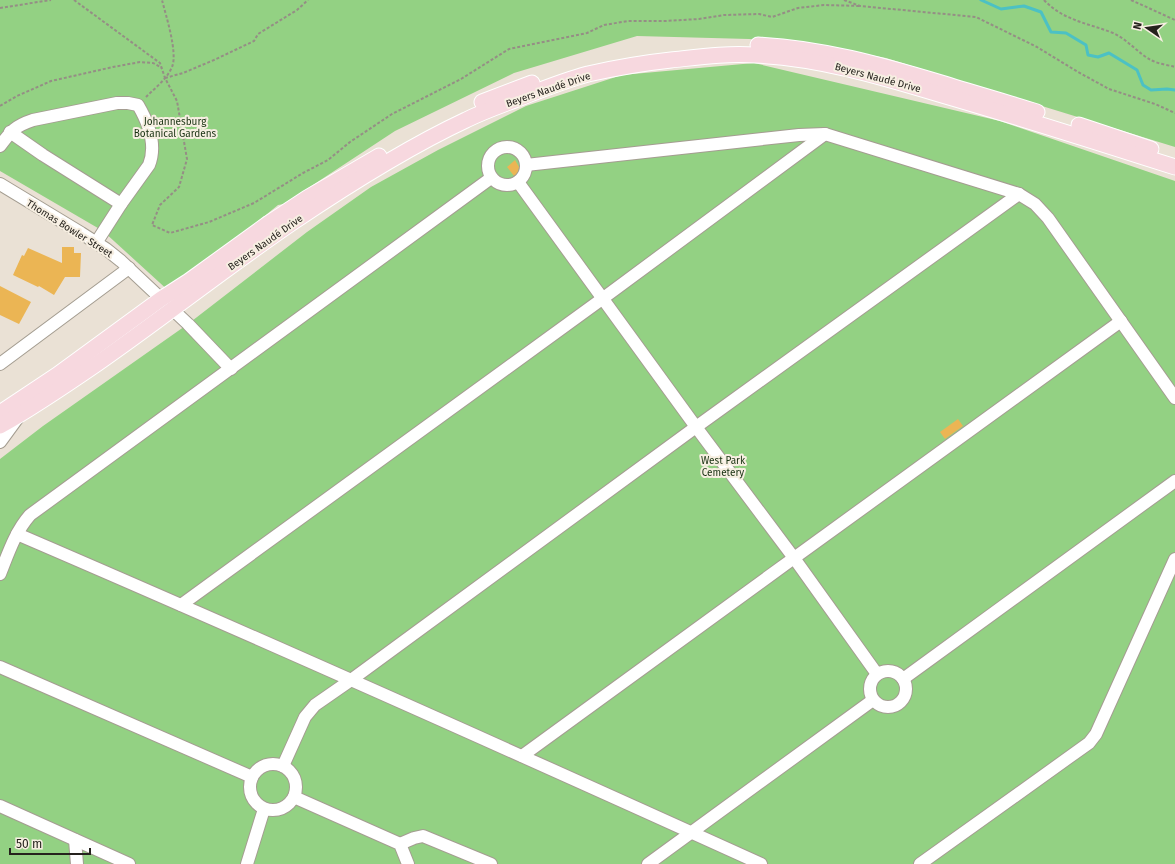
<svg xmlns="http://www.w3.org/2000/svg" width="1175" height="864" font-family="'Fira Sans',sans-serif">
<rect width="100%" height="100%" fill="#eae1d5"/>
<g fill="#93d183">
<path d="M0,0H1175V147L886,58L817,45L749,39L637,36L514,73L395,131L284,204L278,205L171,293L103,231L0,171Z"/>
<path d="M754,63L1000,121L1175,181V864H0V459L43,426L188,324L307,232L371,187L438,150L526,106L622,75Z"/>
</g>
<g fill="none" stroke-linecap="round" stroke-linejoin="round">
<path stroke="#4cc1c4" stroke-width="3" d="M981,0L1001,9L1024,6L1041,12L1051,32L1066,33L1086,45L1088,55L1098,57L1109,53L1137,70L1143,85L1151,90L1167,89L1175,90"/>
</g>
<g fill="#ebb554">
<path d="M515,160L519,167L518,175L514,176L507,167Z"/>
<path d="M62,247H74V253H81L80,277H65L54,295L39,286L38,287L13,275L22,255L24,256L28,248L62,263Z"/>
<path d="M0,286L31,302L19,324L0,315Z"/>
<path d="M958,419L963,426L945,439L940,432Z"/>
</g>
<g fill="none" stroke-linecap="round" stroke-linejoin="round">
<g stroke="#a49d91" stroke-width="14">
<g id="minor">
<path d="M10,132L43,155L121,204"/>
<path d="M0,146C11,131 15,126 33,120L117,103H128L138,105C148,122 157,145 149,165L121,204L96,243"/>
<circle cx="507" cy="166" r="19"/>
<path d="M526,165L799,135L825,134L1019,194L1035,204L1048,218L1175,398"/>
<path d="M518,182L696,427L794,558L877,674"/>
<path d="M0,184L81,233L106,249L121,261L188,324L231,369"/>
<path d="M0,364L129,268"/>
<path d="M0,442L19,416"/>
<path d="M17,534C266,641 514,752 761,864"/>
<path d="M0,574C8,554 15,532 30,515L491,178"/>
<path d="M181,605L602,299L825,134"/>
<path d="M0,667L252,777"/>
<circle cx="888" cy="689" r="18"/>
<path d="M903,679L1175,481"/>
<path d="M522,756L794,558L1121,321"/>
<circle cx="273" cy="787" r="23"/>
<path d="M283,766L305,717L315,705L351,680L696,427L1019,194"/>
<path d="M294,797L400,844L408,864"/>
<path d="M0,806L129,864"/>
<path d="M75,840L77,864"/>
<path d="M400,844L414,838L423,836L491,864"/>
<path d="M247,864L264,809"/>
<path d="M648,864L873,700"/>
<path d="M920,864L1089,743L1096,734L1175,559"/>
</g>
</g>
<g stroke="#fff" stroke-width="17">
<g id="major">
<path d="M758,45C821,48 881,65 941,83C973,93 1005,102 1037,112"/>
<path d="M482,102L532,83"/>
<path d="M1079,125L1151,149"/>
<path d="M0,413L57,375L161,299L189,281L269,223L307,198L379,156"/>
<path d="M0,426C34,407 66,385 98,363C164,317 227,267 293,222C348,185 406,148 466,120C484,111 502,105 520,98C543,89 565,80 588,74C615,68 643,63 671,60C699,57 727,53 755,55C819,58 879,76 939,94C1018,117 1097,142 1175,167"/>
</g>
</g>
<g stroke="#958e85" stroke-width="2" stroke-dasharray="3 2" stroke-linecap="butt">
<path d="M74,0L160,63L165,78L177,101L187,159L179,187L160,205L152,225L170,233L209,222L254,203L303,173L328,160L350,142L392,114L461,79L509,49L587,33L604,25L628,21H665L699,19L724,15L759,14L772,17L798,8L824,5L860,6"/>
<path d="M844,0L860,6L976,17L1037,47L1078,72L1109,89L1155,104L1175,113"/>
<path d="M1044,0C1064,21 1088,23 1113,33C1127,39 1139,54 1151,60C1158,64 1168,65 1175,67"/>
<path d="M1131,0L1175,20"/>
<path d="M0,8L51,0"/>
<path d="M165,78L183,73L214,60L254,41L258,34L297,10L308,0"/>
<path d="M146,97C155,88 167,79 172,67C178,53 166,16 162,0"/>
<path d="M0,106L17,96L51,81L113,67L140,62L153,63L162,68"/>
</g>
<use href="#minor" stroke="#fff" stroke-width="12"/>
<use href="#major" stroke="#f7d8df" stroke-width="15"/>
</g>
<g text-anchor="middle" stroke-width="4" stroke-linejoin="round" paint-order="stroke">
<g font-size="10" fill="#25221d" stroke="#f7efe2">
<text transform="translate(878 77) rotate(15)" y="4">Beyers Naudé Drive</text>
<text transform="translate(548 89) rotate(-19)" y="4">Beyers Naudé Drive</text>
<text transform="translate(70 228) rotate(32)" y="4">Thomas Bowler Street</text>
<text transform="translate(265 242) rotate(-35)" y="4">Beyers Naudé Drive</text>
</g>
<g font-size="10" fill="#183111" stroke="#f7efe2">
<text x="175" y="125">Johannesburg<tspan x="175" dy="12">Botanical Gardens</tspan></text>
<text x="723" y="464">West Park<tspan x="723" dy="12">Cemetery</tspan></text>
</g>
</g>
<g transform="translate(1147 28) rotate(283)" stroke="#f7efe2" stroke-width="3" paint-order="stroke">
<path d="M0-3L7 15L0 10L-7 15Z" fill="#25221d"/>
<text y="-6" font-size="11" font-weight="bold" text-anchor="middle" fill="#25221d">N</text>
</g>
<path d="M10 848v6h80v-6" fill="none" stroke="#25221d" stroke-width="2"/>
<text x="16" y="848" font-size="12" fill="#25221d" stroke="#f7efe2" stroke-width="3" paint-order="stroke">50 m</text>
</svg>
